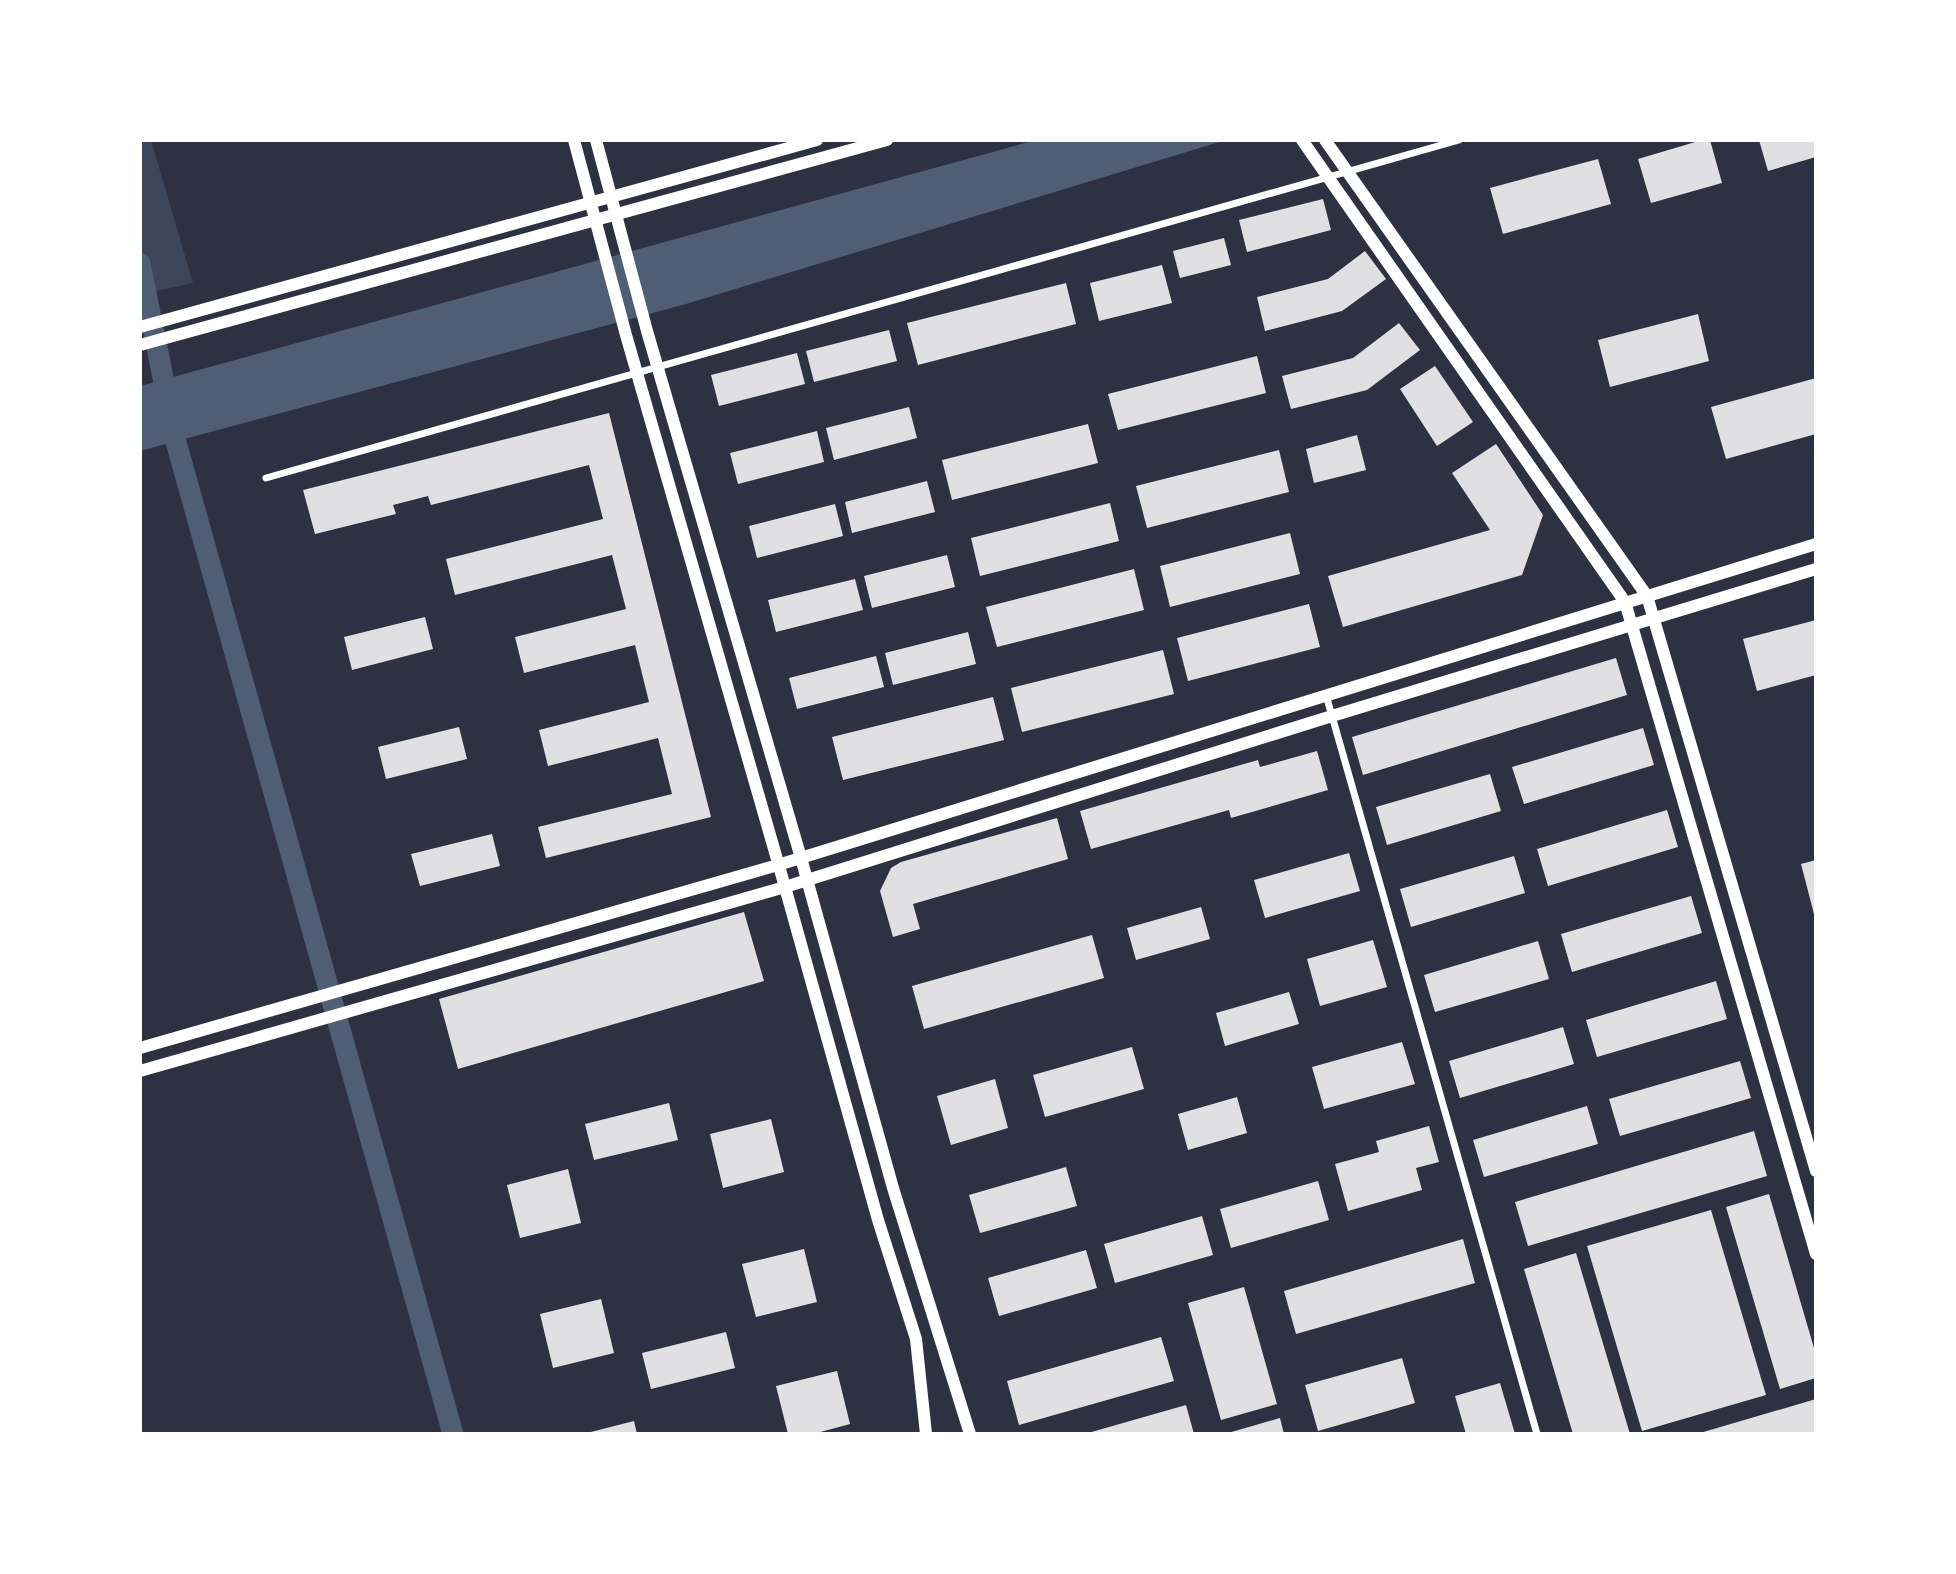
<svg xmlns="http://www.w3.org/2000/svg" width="1956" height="1574" font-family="'DM Sans',sans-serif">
<rect width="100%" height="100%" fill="#2d3142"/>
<path fill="#3c4559" d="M140,140H151L193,283L140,295Z"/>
<path fill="#4f5d75" d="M1036,140H1226L686,304L140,451V386Z"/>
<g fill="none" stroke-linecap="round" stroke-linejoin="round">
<path stroke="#4f5d75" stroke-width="21" d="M140,263L176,442L453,1434"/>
</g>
<g fill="#e0e0e3">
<path d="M1702,140H1710L1722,183L1651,203L1638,159Z"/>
<path d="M1759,140H1816V157L1768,171Z"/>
<path d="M1598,159L1611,204L1503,234L1490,188Z"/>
<path d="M1323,199L1331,230L1247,252L1239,220Z"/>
<path d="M1224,238L1231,265L1180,278L1173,251Z"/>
<path d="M1365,251L1386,279L1342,311L1265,331L1257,297L1328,279Z"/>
<path d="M1162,265L1172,303L1099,321L1090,283Z"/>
<path d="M1066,283L1076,324L918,365L907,323Z"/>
<path d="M1698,314L1709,361L1610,387L1598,340Z"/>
<path d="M1399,323L1420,350L1367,390L1291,409L1282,376L1353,358Z"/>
<path d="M889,330L897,361L814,382L806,351Z"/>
<path d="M797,353L805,384L719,406L711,375Z"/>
<path d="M1257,356L1266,393L1118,430L1108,394Z"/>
<path d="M1435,366L1473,422L1437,446L1400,389Z"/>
<path d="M1816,378V434L1726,459L1711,407Z"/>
<path d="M909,407L917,438L834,460L826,428Z"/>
<path d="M609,413L711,817L546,858L538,827L672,794L658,738L548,766L539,730L649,702L635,645L524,673L515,637L626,609L612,555L455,595L446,559L603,519L589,465L431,505L428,496L393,505L396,514L315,534L303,490Z"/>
<path d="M1088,424L1098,463L952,500L942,460Z"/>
<path d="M817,431L824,462L738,484L730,453Z"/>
<path d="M1357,435L1366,470L1314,483L1306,449Z"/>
<path d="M1496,444L1543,515L1522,575L1343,627L1328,576L1490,530L1452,473Z"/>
<path d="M1279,450L1289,492L1147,528L1136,486Z"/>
<path d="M927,481L935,512L852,533L845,502Z"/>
<path d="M1110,503L1119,541L980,576L971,538Z"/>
<path d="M835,504L843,536L757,558L749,526Z"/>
<path d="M1290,533L1300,574L1170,607L1160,566Z"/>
<path d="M947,555L955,587L872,608L864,576Z"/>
<path d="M1134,569L1144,610L997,647L986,607Z"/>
<path d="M855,579L863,610L776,632L768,600Z"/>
<path d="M1309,604L1320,647L1188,681L1177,638Z"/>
<path d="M425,617L433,649L352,670L344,637Z"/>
<path d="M1816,620V675L1757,691L1743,639Z"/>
<path d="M968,632L976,664L893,685L885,653Z"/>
<path d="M1163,650L1174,694L1022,732L1011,688Z"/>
<path d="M876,656L884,687L797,709L789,678Z"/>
<path d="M1616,658L1627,695L1363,775L1352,737Z"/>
<path d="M993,697L1004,740L843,780L832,737Z"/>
<path d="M459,727L467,759L386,779L378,747Z"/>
<path d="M1643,728L1654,765L1524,804L1512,767Z"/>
<path d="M1317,751L1328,790L1231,818L1229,810L1091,849L1080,811L1258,760L1260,767Z"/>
<path d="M1490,774L1501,811L1387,845L1376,807Z"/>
<path d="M1667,810L1678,847L1548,886L1537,849Z"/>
<path d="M1057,818L1068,859L913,904L920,929L893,937L880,891L891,868L901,862Z"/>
<path d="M492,834L500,866L420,886L411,854Z"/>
<path d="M1349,853L1360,891L1265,918L1254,880Z"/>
<path d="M1514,856L1525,893L1411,927L1400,889Z"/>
<path d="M1816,860V918H1815L1801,864Z"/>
<path d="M1691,896L1702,933L1572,972L1561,934Z"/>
<path d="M1201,907L1210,939L1136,960L1127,928Z"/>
<path d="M744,912L764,981L458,1069L439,999Z"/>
<path d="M1092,935L1104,978L924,1029L912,986Z"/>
<path d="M1373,940L1387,987L1320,1006L1307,959Z"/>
<path d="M1538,941L1549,979L1435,1012L1424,975Z"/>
<path d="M1716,981L1727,1019L1597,1057L1586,1020Z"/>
<path d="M1289,992L1299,1024L1225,1046L1216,1013Z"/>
<path d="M1563,1027L1574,1064L1460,1098L1449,1061Z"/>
<path d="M1402,1042L1415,1084L1324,1109L1312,1067Z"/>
<path d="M1132,1047L1144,1089L1045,1117L1033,1075Z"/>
<path d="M1740,1061L1751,1098L1620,1136L1609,1099Z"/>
<path d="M995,1079L1008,1128L951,1145L937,1096Z"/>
<path d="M1237,1097L1247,1133L1188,1150L1178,1114Z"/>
<path d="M669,1103L678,1140L594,1160L585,1124Z"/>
<path d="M1587,1106L1598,1144L1484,1177L1473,1140Z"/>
<path d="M771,1119L784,1172L723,1188L710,1134Z"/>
<path d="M1429,1126L1439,1162L1416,1168L1422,1190L1348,1211L1335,1164L1379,1152L1376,1141Z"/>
<path d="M1754,1131L1767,1176L1528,1246L1515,1202Z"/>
<path d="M1066,1167L1077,1206L980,1233L969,1195Z"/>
<path d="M568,1169L581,1223L520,1238L507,1185Z"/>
<path d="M1318,1181L1329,1220L1231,1248L1220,1209Z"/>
<path d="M1769,1194L1816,1355V1378L1780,1389L1726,1207Z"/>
<path d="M1711,1210L1766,1395L1642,1431L1587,1246Z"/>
<path d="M1202,1216L1213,1255L1115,1283L1104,1244Z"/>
<path d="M1463,1239L1475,1283L1296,1334L1284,1291Z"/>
<path d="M804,1249L817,1302L756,1317L742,1264Z"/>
<path d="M1086,1250L1097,1288L999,1316L988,1278Z"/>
<path d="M1576,1253L1630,1434H1573L1524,1269Z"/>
<path d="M1244,1287L1277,1404L1221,1420L1188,1303Z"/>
<path d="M601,1299L614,1353L553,1368L540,1314Z"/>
<path d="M726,1332L735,1368L651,1389L642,1353Z"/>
<path d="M1161,1337L1174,1381L1019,1425L1007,1381Z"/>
<path d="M1402,1358L1415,1403L1318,1431L1305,1385Z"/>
<path d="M837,1371L850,1424L813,1434H788L776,1386Z"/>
<path d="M1500,1383L1515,1434H1466L1455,1396Z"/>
<path d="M1816,1399V1434H1700V1433Z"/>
<path d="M1186,1405L1194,1434H1088V1433Z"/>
<path d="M1280,1418L1284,1434H1228V1433Z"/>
<path d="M634,1421L637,1434H587V1433Z"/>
</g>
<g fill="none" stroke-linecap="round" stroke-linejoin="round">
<g stroke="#fff" stroke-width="7">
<path d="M266,478L1459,140"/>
<path d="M1326,695L1537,1434"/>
</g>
<g stroke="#fff" stroke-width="12">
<path d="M574,140L626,335L785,887L878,1220L916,1339L926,1434"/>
<path d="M596,140L647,331L801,858L893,1188L970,1434"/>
<path d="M1302,140L1625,602L1816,1254"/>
<path d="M1325,140L1647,596L1816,1171"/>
<path d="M140,327L817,140"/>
<path d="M140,345L887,140"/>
<path d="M140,1048L778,865L1816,544"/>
<path d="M140,1071L785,887L1332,716L1816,569"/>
</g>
</g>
<rect width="1956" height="1574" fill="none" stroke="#ffffff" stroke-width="284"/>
</svg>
